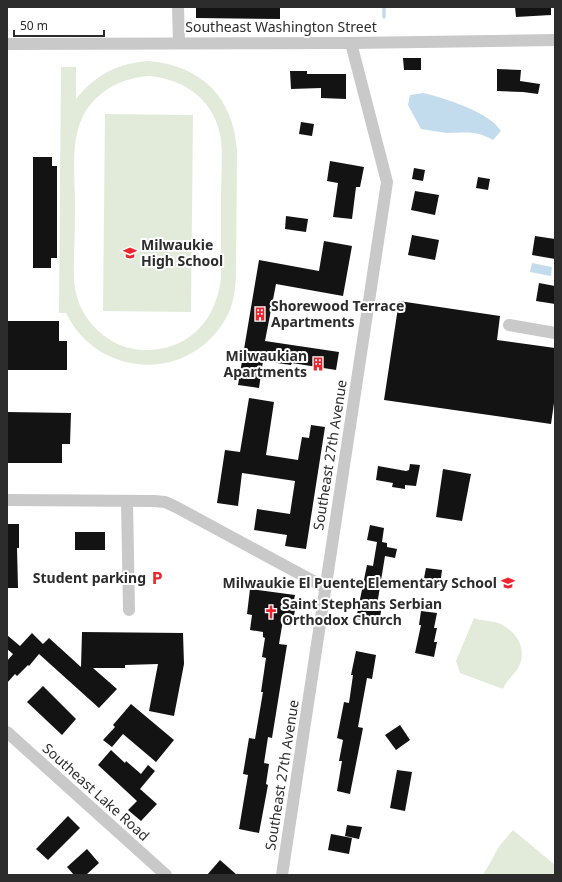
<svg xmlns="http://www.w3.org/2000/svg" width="562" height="882" font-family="'Noto Sans',sans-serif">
<rect width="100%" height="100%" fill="#fff"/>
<g fill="#e2ebd9" fill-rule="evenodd">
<path d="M149,61C202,66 233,97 237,150L236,278C235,292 233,306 226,318C190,383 98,379 66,313H59L61,67H76V99C95,75 118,63 149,61ZM149,76C185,79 216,101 221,140C223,158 221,177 221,195C221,222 221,250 221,278C218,305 205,331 179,343C161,351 139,353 120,345C97,335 79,314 75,288C73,276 74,264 74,252C75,236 75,220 75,204C75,176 70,139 84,114C98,90 122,78 149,76Z"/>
<path d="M105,114L193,115L191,312L103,311Z"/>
<path d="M474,618C481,621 490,620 498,623C514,629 527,646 520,664C517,673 507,679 503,689L460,673L456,661Z"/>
<path d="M513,830L555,865V875H483L500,845Z"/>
</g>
<g fill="#c3dced">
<path d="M423,93C445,98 489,112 501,131L493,140C475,130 466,133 447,133C438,132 429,130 421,129L408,105L410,95Z"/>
<path d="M532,263L552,267L551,276L530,272Z"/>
</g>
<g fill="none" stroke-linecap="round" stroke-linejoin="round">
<path stroke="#c3dced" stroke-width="3.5" d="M384,7V17"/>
</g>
<g fill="#131313">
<path d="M196,7H280V19L196,18Z"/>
<path d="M515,7H551V15L516,17Z"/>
<path d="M403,58H421V70H404Z"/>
<path d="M497,69L521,70L520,81L540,84L538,94L523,92L497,91Z"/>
<path d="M290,71H307V74H346V99L321,98V88L291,89Z"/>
<path d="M301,122L314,124L312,136L299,134Z"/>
<path d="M33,157H52V166H57V258H51V268H33Z"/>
<path d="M330,161L364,167L360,187H356L352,219L333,217L338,183L327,181Z"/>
<path d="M414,168L425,170L423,181L412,179Z"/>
<path d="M478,177L490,179L488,190L476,188Z"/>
<path d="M415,191L439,195L435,215L411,210Z"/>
<path d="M286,216L308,219L306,232L285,229Z"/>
<path d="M412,235L439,240L435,260L408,255Z"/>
<path d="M535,236L555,239V259L532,255Z"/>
<path d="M324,241L352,246L343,296L276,284L265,341L339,352L336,370L292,363L291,365L263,361L259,388L238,385L259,260L319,271Z"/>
<path d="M539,283L555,286V304L536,301Z"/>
<path d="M399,301L500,316L497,340L555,348V403H554L551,424L384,400Z"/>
<path d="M7,321H59V341H67V370H7Z"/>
<path d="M249,398L274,402L266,455L298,460L302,437L309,438L311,425L325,427L306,549L285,546L287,535L254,530L257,509L290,514L295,481L242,473L238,506L217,503L225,450L240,452Z"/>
<path d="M7,412L71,413L70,444H62V463H7Z"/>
<path d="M410,464L420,465L416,486L405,485V489L392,487L393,483L376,480L378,466L406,471L409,470Z"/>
<path d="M443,469L471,474L462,521L436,517Z"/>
<path d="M7,524H19V548H17L18,588H7Z"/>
<path d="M370,525L384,528L382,542L387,543V547L397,549L395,558L385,556L377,605L382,606L379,623L356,619L367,565L373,566L377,542L367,540Z"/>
<rect x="75" y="532" width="30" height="18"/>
<path d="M426,568L442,570L440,585L423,583Z"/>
<path d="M250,589L295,595L292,610H295L293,621L283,620L279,644L287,645L272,738L268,737L264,763L269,764L266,784L268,785L259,833L239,829L248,775L243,774L249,738L255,739L263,692H261L266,658L262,657L265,638L263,637V632L250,630L252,615L247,614Z"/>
<path d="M421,611L437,613L434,628H437L434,642H437L434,657L415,653L421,625H419Z"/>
<path d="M82,632L183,633L184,664L174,716L149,711L158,664L125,665V668H93L117,689L99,708L39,654L29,666L28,665L17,676L15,674L7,683V661L13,654L7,649V635L20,646L32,633L43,644L49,638L81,667Z"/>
<path d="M356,651L376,655L372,679L367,678L358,727L363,728L350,794L337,791L342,761H339L343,740L337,738L344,702L349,703L353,675H351Z"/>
<path d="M43,686L76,719L62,735L27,702Z"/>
<path d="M131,704L174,740L156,762L123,734L112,747L103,740L115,727L113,725Z"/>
<path d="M400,725L410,740L396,750L385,735Z"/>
<path d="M111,750L125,763L126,761L141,774L148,765L155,771L140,789L157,804L141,821L128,810L137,801L98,765Z"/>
<path d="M397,770L412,772L405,811L390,808Z"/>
<path d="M68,816L80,828L48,860L36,849Z"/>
<path d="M347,825L362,827L359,839L345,836Z"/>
<path d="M331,834L352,838L349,854L328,850Z"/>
<path d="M87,849L99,863L86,875H74L67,867Z"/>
<path d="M220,860L237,875H207Z"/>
</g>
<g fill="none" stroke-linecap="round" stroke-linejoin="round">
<g stroke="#c9c9c9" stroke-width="12">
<path d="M178,7L179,43"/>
<path d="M7,44L351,43L555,40"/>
<path d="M509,325L555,333"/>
<path d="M7,500L154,501L165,502L176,507L326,588"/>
<path d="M127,501L129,610"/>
<path d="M7,732L166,875"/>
<path d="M282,875L387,182L351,43"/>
</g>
</g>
<defs>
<g id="school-bare" transform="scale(1.08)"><path d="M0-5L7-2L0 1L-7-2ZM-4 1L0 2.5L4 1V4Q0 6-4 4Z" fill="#ee242f" stroke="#fff" stroke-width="2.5" paint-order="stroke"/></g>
<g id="building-bare" transform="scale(1.08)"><path d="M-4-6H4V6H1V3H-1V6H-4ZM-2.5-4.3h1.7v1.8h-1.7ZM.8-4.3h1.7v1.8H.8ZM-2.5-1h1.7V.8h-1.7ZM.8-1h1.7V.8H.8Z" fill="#ee242f" stroke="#fff" stroke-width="2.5" paint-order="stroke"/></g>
<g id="parking-bare" transform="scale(1.08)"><path d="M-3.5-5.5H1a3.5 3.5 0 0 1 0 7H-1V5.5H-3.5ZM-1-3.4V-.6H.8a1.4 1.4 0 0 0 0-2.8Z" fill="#ee242f" stroke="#fff" stroke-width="2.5" paint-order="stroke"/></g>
<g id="church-bare" transform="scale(1.08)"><path d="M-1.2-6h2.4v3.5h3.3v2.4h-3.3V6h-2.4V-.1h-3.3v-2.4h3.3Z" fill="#ee242f" stroke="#fff" stroke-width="2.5" paint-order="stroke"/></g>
</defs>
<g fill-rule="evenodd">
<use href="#school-bare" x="130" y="253"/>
<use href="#building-bare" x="260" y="314"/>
<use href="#building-bare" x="318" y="364"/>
<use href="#parking-bare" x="157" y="578"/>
<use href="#school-bare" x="508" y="583"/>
<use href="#church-bare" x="271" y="612"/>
</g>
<g text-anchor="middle" stroke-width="4" stroke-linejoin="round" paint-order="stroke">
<g font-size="14" fill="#2c2c2c" stroke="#fff">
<text x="281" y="32">Southeast Washington Street</text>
<text transform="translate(330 455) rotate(-81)" y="5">Southeast 27th Avenue</text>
<text transform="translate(282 775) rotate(-81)" y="5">Southeast 27th Avenue</text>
<text transform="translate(96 792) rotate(42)" y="5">Southeast Lake Road</text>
</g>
<g font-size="14" font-weight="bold" fill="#2c2c2c" stroke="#fff" text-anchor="start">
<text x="141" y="250">Milwaukie<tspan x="141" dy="16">High School</tspan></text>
<text x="271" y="311">Shorewood Terrace<tspan x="271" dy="16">Apartments</tspan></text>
<text x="307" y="361" text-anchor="end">Milwaukian<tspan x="307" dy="16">Apartments</tspan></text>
<text x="146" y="583" text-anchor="end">Student parking</text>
<text x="497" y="588" text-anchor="end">Milwaukie El Puente Elementary School</text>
<text x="282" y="609">Saint Stephans Serbian<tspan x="282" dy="16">Orthodox Church</tspan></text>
</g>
</g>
<rect width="562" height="882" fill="none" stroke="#2c2c2c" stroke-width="16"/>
<path d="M14 30v6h90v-6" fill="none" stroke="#2c2c2c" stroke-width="2"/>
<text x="20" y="30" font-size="12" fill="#2c2c2c" stroke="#ffffff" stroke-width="3" paint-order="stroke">50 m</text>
</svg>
